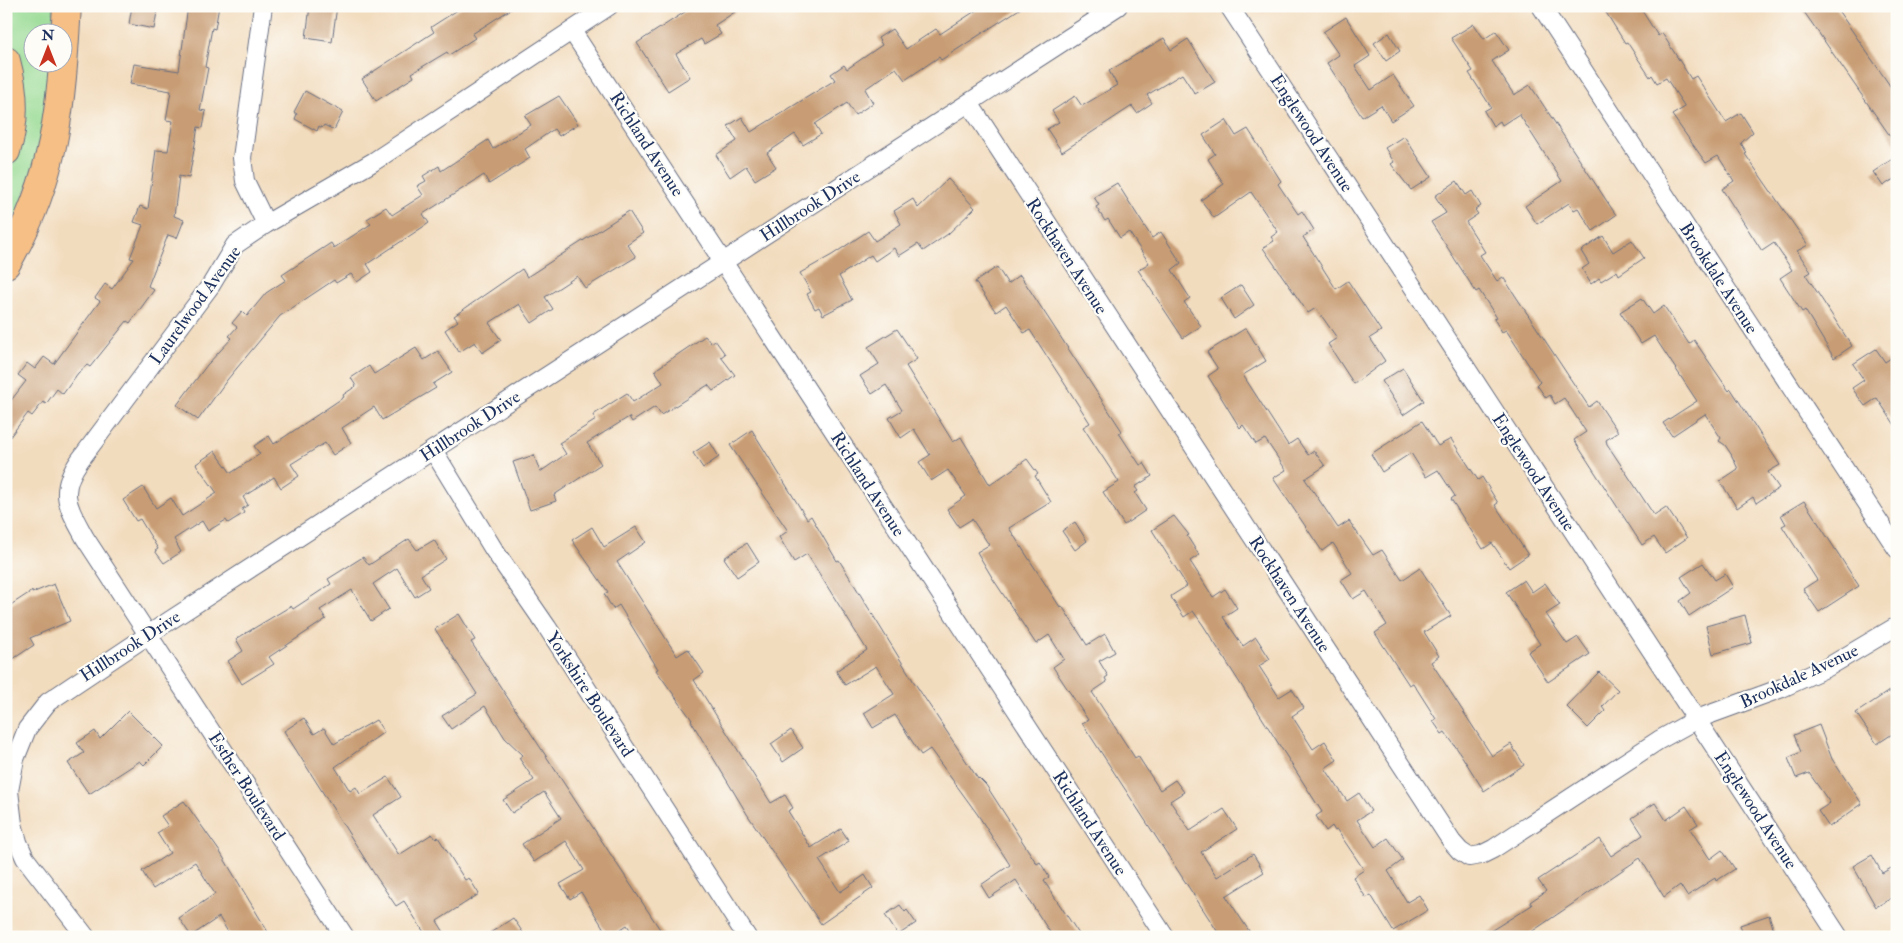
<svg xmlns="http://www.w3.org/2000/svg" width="1903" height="943" font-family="'IM FELL Double Pica',serif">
<rect width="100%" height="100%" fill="#fdfcf7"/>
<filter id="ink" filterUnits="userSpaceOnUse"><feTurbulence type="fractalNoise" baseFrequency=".02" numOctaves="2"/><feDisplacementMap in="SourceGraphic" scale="10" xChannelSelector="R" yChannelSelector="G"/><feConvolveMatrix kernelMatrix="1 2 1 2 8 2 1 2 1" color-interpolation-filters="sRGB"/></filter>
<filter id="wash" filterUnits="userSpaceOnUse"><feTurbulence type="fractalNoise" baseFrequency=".0096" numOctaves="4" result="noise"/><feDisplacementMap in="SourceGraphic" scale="20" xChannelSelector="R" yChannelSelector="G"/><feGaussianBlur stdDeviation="1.12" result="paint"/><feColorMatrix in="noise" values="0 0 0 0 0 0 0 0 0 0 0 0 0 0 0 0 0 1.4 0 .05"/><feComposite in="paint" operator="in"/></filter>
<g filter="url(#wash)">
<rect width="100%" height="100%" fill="#f2dcbe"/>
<path fill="#97da93" stroke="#598478" d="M6,6H54L52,32H32V62L50,63C44,124 38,179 6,234V176L17,145L12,50L6,36Z"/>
<g id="blocks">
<g fill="#c89d74">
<path d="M132,6H158L154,29L129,24Z"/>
<path d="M188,6H219L215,29L212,28L205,67L208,68L200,110L206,111L203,128L198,127L189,178L179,176L174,216L184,220L177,238L168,235L148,286L154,290L130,323L127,321L90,367L87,365L78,373L63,394L57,389L46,404L43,402L32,416L28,413L6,442V407L26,381L18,375L27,363L35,369L44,357L54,364L100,301L95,298L105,284L112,289L134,259L130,258L143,225L134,222L140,206L148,209L156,150L168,151L173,121L166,120L171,91L130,84L134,64L179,71Z"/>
<path d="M310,6H337L332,42L306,38Z"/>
<path d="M464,6H516L472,34L475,38L449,55L447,52L412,73L414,77L376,101L362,79L434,32L431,27Z"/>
<path d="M694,6H744L715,25L721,34L704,44L701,39L676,54L690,77L668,91L637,43Z"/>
<path d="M983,6H1024L941,60L939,57L905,80L896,68L865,89L873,103L855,115L847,103L815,124L821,134L803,145L795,134L767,153L776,167L755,180L746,166L730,177L716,155L737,141L728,126L742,117L751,132L835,80L831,74L844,65L847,69L882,45L878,38L892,29L906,49L936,29L940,34Z"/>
<path d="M1602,6H1639L1658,36L1662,33L1691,79L1696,76L1726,122L1741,113L1753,132L1741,143L1747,153L1745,154L1808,245L1797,251L1811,272L1806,275L1852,346L1834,358L1805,310L1802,312L1780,278L1792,270L1774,243L1762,251L1722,189L1734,181L1718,156L1706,163L1672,115L1685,107L1666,78L1657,83L1652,75L1650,77L1627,42L1625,43Z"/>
<path d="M1800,6H1835L1882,74L1897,96V146Z"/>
<path d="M1346,17L1370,56L1355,66L1371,90L1393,75L1414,106L1391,121L1381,105L1362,117L1327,63L1339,55L1323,32Z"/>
<path d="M1474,24L1484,39L1496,31L1509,50L1492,61L1514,95L1530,85L1616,215L1593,231L1578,208L1574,210L1569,203L1537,224L1525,206L1562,181L1519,114L1502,125L1500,121L1493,126L1484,111L1491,107L1469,73L1473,71L1451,38Z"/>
<path d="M1389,33L1400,51L1386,61L1374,43Z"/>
<path d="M1164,38L1171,50L1188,39L1215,82L1195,94L1182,74L1147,95L1152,103L1137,113L1132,106L1062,152L1047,129L1059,122L1052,111L1075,96L1082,106L1117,85L1109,71Z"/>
<path d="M305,91L343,112L334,130L324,125L322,128L319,126L317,131L295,119L297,114L294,112Z"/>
<path d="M559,96L578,124L559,136L554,129L525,149L530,158L489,184L484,175L423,214L429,223L367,264L372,272L357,282L351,274L336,283L334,280L280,316L227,380L198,420L177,405L207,365L232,338L229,336L237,327L232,323L242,311L247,316L266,293L286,280L282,275L331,243L334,248L371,224L367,219L386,207L392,215L423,195L417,186L426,181L423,176L439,166L441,171L488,140L493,149L531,125L525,116Z"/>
<path d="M1226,120L1236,136L1248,129L1281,181L1278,184L1298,214L1302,211L1314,230L1303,237L1336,289L1348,281L1381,331L1370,338L1385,361L1354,384L1328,344L1337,338L1316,308L1308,313L1263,248L1274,241L1271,237L1278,232L1251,192L1214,218L1201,200L1224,184L1208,159L1215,154L1203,135Z"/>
<path d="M1404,136L1431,177L1411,190L1391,164L1394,162L1385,148Z"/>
<path d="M1897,156V177L1883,186L1873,172Z"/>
<path d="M948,179L975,208L948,234L923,251L918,244L899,256L894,248L875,261L871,255L839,276L852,300L823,315L819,307L815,309L807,294L811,292L800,273L832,255L868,231L875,241L901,224L894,211L913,199L918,208Z"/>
<path d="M1457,181L1466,195L1472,191L1481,206L1475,210L1478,214L1466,222L1485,252L1480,255L1497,281L1503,277L1589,407L1597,401L1618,432L1606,440L1607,444L1654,515L1666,507L1687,538L1665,553L1654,537L1642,545L1574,440L1586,432L1564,398L1555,404L1550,395L1546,398L1537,385L1540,382L1506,330L1502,332L1494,319L1497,318L1479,290L1476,292L1431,222L1446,213L1435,196Z"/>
<path d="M1117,183L1152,238L1161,232L1181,263L1172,270L1190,298L1184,302L1201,326L1183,338L1138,270L1149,263L1129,232L1120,238L1108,219L1105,221L1096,207L1099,205L1094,197Z"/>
<path d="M629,211L643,233L627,244L636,257L585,288L577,276L545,297L553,309L532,323L519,304L489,323L501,340L482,353L475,342L459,352L445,330L458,321L454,316L522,269L527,277Z"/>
<path d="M1603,236L1613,252L1632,240L1644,258L1619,275L1617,271L1601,281L1599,278L1591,284L1582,269L1589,264L1581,251Z"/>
<path d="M997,267L1008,284L1020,275L1122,431L1119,433L1140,465L1144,463L1152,476L1135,487L1138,491L1135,493L1146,510L1124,525L1103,492L1119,482L1083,427L1090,423L1030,330L1024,333L1006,305L996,312L975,282Z"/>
<path d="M1241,285L1254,305L1234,319L1221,298Z"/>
<path d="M1642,298L1653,314L1664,306L1689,344L1694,340L1729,391L1731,389L1780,465L1768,472L1779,488L1756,503L1753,497L1737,508L1720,481L1738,469L1731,454L1725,445L1719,441L1721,438L1705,414L1672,436L1663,423L1697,401L1654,336L1641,344L1620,312Z"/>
<path d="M1246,328L1266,361L1243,375L1288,445L1297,439L1308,455L1314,451L1325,466L1305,479L1338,528L1349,521L1373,555L1382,550L1402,580L1420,568L1451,616L1424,632L1439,656L1431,662L1492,756L1511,744L1524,765L1484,791L1458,750L1445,732L1442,734L1433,721L1436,719L1413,683L1409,685L1375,633L1387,625L1366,591L1353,599L1341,580L1352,573L1333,543L1322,551L1273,478L1286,470L1265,439L1256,444L1243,425L1240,428L1208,376L1218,369L1207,352Z"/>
<path d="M897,329L917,359L906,366L953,442L961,437L990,485L1027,459L1038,474L1035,476L1051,502L1009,528L1060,607L1062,606L1087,645L1105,634L1115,652L1099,661L1108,676L1105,678L1107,682L1092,692L1135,758L1138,756L1160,790L1175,780L1184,792L1170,801L1190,831L1224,809L1237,829L1201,852L1217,877L1253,854L1264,872L1226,896L1253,937H1221L1082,723L1088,720L1053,667L1064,659L1049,635L1036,644L993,579L977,552L989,545L972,519L959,527L947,509L966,496L948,470L931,481L919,462L930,455L914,429L901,438L889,418L902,410L886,385L872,394L860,376L879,364L868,347Z"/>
<path d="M705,336L711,343L715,340L725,354L721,357L735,375L713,391L708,385L661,415L655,407L632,422L629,417L587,443L601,464L554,495L556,501L530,510L513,462L534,455L540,472L566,454L559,443L596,420L593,415L627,393L633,402L663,383L655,370Z"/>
<path d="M416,348L424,360L438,351L452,372L433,384L436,388L382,420L374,407L342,428L351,443L333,455L325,443L291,464L299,476L281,488L274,477L243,497L248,505L242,509L244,513L228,523L226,520L208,531L202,521L174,539L181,552L164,563L155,551L158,549L140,519L136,521L123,500L143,487L156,508L171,498L182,516L217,493L196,464L215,451L231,473L260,454L254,446L269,436L274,444L344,397L343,395L356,386L351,378L369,366L374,374Z"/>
<path d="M1876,349L1885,362L1897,354V428L1877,398L1865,406L1852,388L1864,380L1853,364Z"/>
<path d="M1403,368L1424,401L1403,415L1382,381Z"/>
<path d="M1422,421L1438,446L1451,439L1478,480L1482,477L1498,503L1495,505L1528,555L1509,568L1492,543L1483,549L1451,499L1455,496L1438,470L1426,477L1411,453L1382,472L1371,454Z"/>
<path d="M752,430L807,519L811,516L837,561L839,560L914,682L978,779L979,778L986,785L1037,864L1040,862L1049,877L1044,881L1081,937H1053L1016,880L989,898L981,885L1010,865L978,815L930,749L921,755L895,715L873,728L864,713L894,694L876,666L845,685L836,671L867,650L807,554L794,562L779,537L788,531L730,445Z"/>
<path d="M710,442L719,457L703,468L693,453Z"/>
<path d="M1804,501L1859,586L1819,612L1803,589L1817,580L1782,526L1786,524L1781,515Z"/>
<path d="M1174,516L1189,535L1187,536L1199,555L1190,561L1213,597L1225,589L1237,608L1223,617L1243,646L1256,637L1270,659L1259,666L1279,697L1292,689L1304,708L1292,716L1313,749L1325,741L1337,760L1325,768L1347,801L1359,793L1371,811L1357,820L1375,847L1388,838L1403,860L1388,871L1407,902L1419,895L1428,910L1393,931L1371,895L1366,898L1353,877L1364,870L1337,830L1335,831L1332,826L1326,831L1316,816L1322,812L1203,625L1193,611L1184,617L1172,599L1171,596L1187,586L1152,530Z"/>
<path d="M1075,522L1087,541L1075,550L1062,531Z"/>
<path d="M592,527L604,547L636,527L646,542L617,562L677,656L688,649L704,673L694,680L771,803L785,795L793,808L788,811L811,848L841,829L849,841L819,860L840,892L865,875L873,888L821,924L747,814L691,721L692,720L656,670L658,669L619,605L613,609L604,594L608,592L572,540Z"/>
<path d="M409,539L417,550L434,540L446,559L421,575L429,588L415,597L397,568L373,584L389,609L371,621L352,590L320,610L326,619L269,657L274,664L242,684L228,661L243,651L236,639L291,606L293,609L331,584L328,579L363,557L369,565Z"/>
<path d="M747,543L759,562L737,577L724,558Z"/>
<path d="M1703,563L1715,580L1725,574L1733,587L1689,616L1680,601L1691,593L1681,577Z"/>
<path d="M1524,580L1532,592L1545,583L1560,605L1546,614L1567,644L1578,637L1590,654L1548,682L1528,652L1540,644L1506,592Z"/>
<path d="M54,584L70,621L30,638L34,645L13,659L6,649V608L32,591V593Z"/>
<path d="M459,614L475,640L471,642L665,937H635L627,925L609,937L581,892L570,899L560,884L584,870L566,841L534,862L522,844L561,818L544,792L512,813L503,800L534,780L519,758L523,755L505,738L485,706L451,729L442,716L477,694L435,629Z"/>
<path d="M1745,615L1752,643L1713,654L1706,626Z"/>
<path d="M1599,672L1618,690L1602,707L1605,711L1588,728L1566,706Z"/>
<path d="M1889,691L1897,702V731L1877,744L1856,713Z"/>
<path d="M128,711L163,746L144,765L140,761L89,794L68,763L84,753L77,743L95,731L100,739Z"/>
<path d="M304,718L314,734L324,728L334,744L376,720L384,732L335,767L350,791L356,787L360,794L388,777L401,797L373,815L399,855L432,834L436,839L438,837L465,880L469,878L479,894L437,921L447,937H427L404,901L396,906L375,875L284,731Z"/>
<path d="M1819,725L1832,759L1862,804L1829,827L1818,811L1830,803L1809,773L1796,778L1788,758L1801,752L1794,735Z"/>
<path d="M791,730L803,748L783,762L771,744Z"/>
<path d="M184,801L220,852L271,937H231L219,917L191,936L179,918L215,894L195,862L153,889L142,871L170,853L157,833L168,826L161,816Z"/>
<path d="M1655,803L1666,820L1686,806L1698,824L1690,829L1710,859L1722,850L1735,869L1716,881L1715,878L1687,896L1680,885L1664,897L1640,858L1524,937H1481L1532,905L1530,902L1546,891L1538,880L1600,839L1611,856L1643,835L1632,818Z"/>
<path d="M1872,855L1882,873L1897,865V895L1876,907L1853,866Z"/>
<path d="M900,905L905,912L907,910L916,923L898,935L885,915Z"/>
<path d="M1769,915L1776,937H1744L1740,925Z"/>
<path d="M513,918L526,937H484Z"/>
</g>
</g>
</g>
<g filter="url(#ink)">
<use href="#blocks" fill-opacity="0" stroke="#666c80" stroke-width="1"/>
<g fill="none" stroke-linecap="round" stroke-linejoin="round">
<g stroke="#666c80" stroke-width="20">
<g id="minor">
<path d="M263,6L242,158L245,181L266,224"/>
<path d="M1229,6L1839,937"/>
<path d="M1541,6L1897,549"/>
<path d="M572,31L1165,937"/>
<path d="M969,103L1452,842L1460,851L1469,857L1481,855L1493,849L1659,740L1697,719L1782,688L1828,667L1897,626"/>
<path d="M433,450L494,550L547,627L747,937"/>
<path d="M86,937L25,858L18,842L13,824L9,791L15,759L27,729L48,702L166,623L1118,6"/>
<path d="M345,937L85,538C68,506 57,493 80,460L211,285L235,245L266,224L373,162L609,6"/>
</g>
</g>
<g stroke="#666c80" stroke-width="30">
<g id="motorway">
<path d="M6,61C14,90 16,121 6,151"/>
<path d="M6,264C57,176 61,105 67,6"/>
</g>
</g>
<use href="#minor" stroke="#fff" stroke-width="18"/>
<use href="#motorway" stroke="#f5bf86" stroke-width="28"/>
</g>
</g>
<g text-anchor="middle" stroke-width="4.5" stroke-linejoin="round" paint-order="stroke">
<g font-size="18" fill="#1b2f5e" stroke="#fdfcf7">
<text transform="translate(1312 133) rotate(57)" y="6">Englewood Avenue</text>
<text transform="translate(647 144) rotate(57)" y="6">Richland Avenue</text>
<text transform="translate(810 206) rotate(-33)" y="6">Hillbrook Drive</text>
<text transform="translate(1067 256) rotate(57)" y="6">Rockhaven Avenue</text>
<text transform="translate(1719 278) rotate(57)" y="6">Brookdale Avenue</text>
<text transform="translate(195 305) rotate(-54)" y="6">Laurelwood Avenue</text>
<text transform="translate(470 426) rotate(-33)" y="6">Hillbrook Drive</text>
<text transform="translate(1534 472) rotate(57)" y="6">Englewood Avenue</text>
<text transform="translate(868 484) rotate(57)" y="6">Richland Avenue</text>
<text transform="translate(1290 594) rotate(57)" y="6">Rockhaven Avenue</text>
<text transform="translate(130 646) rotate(-33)" y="6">Hillbrook Drive</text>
<text transform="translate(1799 676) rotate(-25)" y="6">Brookdale Avenue</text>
<text transform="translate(590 694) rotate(57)" y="6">Yorkshire Boulevard</text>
<text transform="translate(247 786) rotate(57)" y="6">Esther Boulevard</text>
<text transform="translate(1756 810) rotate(57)" y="6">Englewood Avenue</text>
<text transform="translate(1090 823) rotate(57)" y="6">Richland Avenue</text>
</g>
</g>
<rect width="1903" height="943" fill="none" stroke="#fdfcf7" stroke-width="25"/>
<g transform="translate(48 48)"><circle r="24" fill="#fdfcf7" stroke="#a3aaba"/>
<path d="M0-4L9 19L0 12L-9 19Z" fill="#c8321e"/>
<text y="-8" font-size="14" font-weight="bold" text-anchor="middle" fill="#1b2f5e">N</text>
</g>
</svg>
